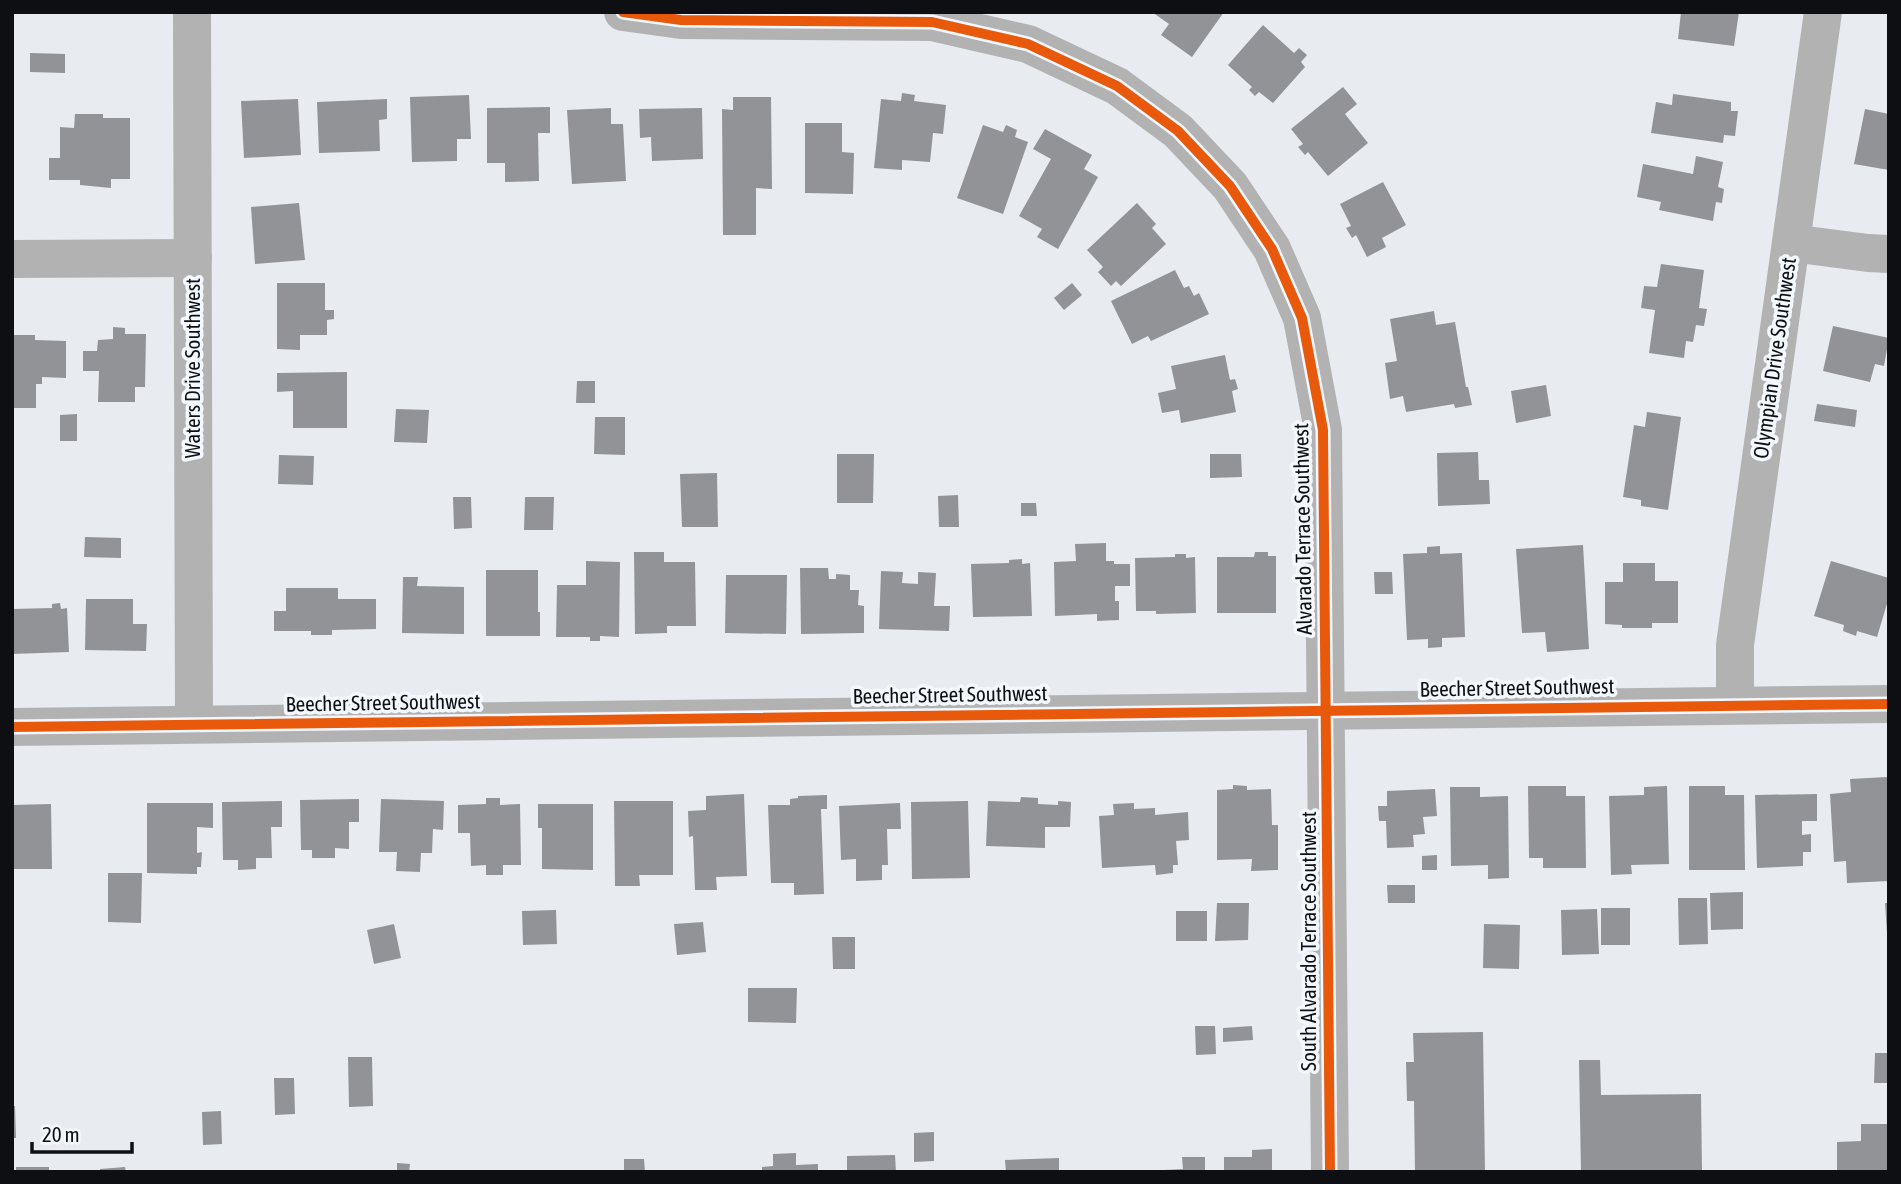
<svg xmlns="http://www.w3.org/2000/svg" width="1901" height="1184" font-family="'Asap Condensed',sans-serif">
<rect width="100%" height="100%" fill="#e8ecf0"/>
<g fill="#919396">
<path d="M1152,12H1224L1192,57L1161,35L1169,24Z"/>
<path d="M1681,12H1739L1734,46L1678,39Z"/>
<path d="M1263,25L1294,53L1299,48L1307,55L1301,62L1305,67L1273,103L1259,92L1255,96L1249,90L1252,87L1228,65Z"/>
<path d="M30,53L65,54V73L30,72Z"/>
<path d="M1343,87L1357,104L1345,114L1368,143L1328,176L1308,152L1305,155L1298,147L1303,144L1291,129Z"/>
<path d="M902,93L915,95L914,101L946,105L943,134L933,133L930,162L902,160V170L874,168L881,99L901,101Z"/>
<path d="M1673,94L1731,102V111H1738L1735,136L1724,135L1723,143L1651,133L1656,102L1672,105Z"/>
<path d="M469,95L471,139H457V161L412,162L410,97Z"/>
<path d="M733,97H771L772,189L756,188V235H723L722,109L733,110Z"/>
<path d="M298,99L301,155L244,158L241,101Z"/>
<path d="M387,99V119L379,120L380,151L319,153L317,102Z"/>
<path d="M550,107V133H538L539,181L505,182V163H487V108Z"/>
<path d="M611,108V124H623L626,181L572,184L567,110Z"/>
<path d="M702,108L703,159L652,161L651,137L640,138L639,109Z"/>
<path d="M1865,109L1889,114V170L1854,164Z"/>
<path d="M75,114H103V118H130V179H111V188L80,185V180H49V158H60V127L74,128Z"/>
<path d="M805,123H842V152L854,153L853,194L805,193Z"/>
<path d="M983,125L1003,132L1006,125L1017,130L1015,137L1028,142L1003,214L957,198Z"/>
<path d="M1045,129L1092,155L1084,169L1098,177L1058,249L1037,237L1042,229L1019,216L1051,159L1033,149Z"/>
<path d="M1696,156L1723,162L1718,187L1724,189L1722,203L1716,202L1713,221L1659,210L1661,202L1637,197L1643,164L1693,174Z"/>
<path d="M1383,182L1406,225L1382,238L1386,247L1367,257L1356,235L1352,238L1346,228L1351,226L1340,204Z"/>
<path d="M299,203L305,260L255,264L251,207Z"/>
<path d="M1137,203L1156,224L1152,228L1166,244L1121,286L1116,281L1111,286L1098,272L1103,267L1087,250Z"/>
<path d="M1661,264L1704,270L1699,308L1707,309L1704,326L1696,325L1693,342L1686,341L1684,358L1649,353L1655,310L1641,308L1644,286L1657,287Z"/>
<path d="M1175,270L1184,288L1189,286L1194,296L1199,293L1209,314L1151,341L1148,336L1132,344L1111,301Z"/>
<path d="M277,283H325V310H334V319L327,320V335H300V350L277,349Z"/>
<path d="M1072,283L1082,295L1064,310L1054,298Z"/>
<path d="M1434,311L1436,325L1455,322L1466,387H1468L1472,405L1455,408L1454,404L1406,412L1403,396L1390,399L1385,363L1397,361L1390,319Z"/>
<path d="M1833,326L1889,338L1884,366L1875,364L1870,382L1823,371Z"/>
<path d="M113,327L125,328V334H146L145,387H135V402H98L99,371H83V351H97L98,340L113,339Z"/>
<path d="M12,335H35V340L66,341V378L42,377V384H36V408H12Z"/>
<path d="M1225,355L1230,380L1235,379L1238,389L1232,391L1236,412L1181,423L1179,410L1162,413L1158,393L1176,389L1171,366Z"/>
<path d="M347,372V428H293V391L277,392V373Z"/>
<path d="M577,381H595V403H576Z"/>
<path d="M1546,385L1551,416L1516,423L1511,391Z"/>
<path d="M1817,404L1857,410L1855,427L1814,421Z"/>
<path d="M396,409L429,410L427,443L394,442Z"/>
<path d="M1647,412L1681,417L1668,510L1641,506V500L1623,497L1634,425L1645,427Z"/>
<path d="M77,414V441H60V415Z"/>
<path d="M595,417H625V455L594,454Z"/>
<path d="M1478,452L1479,480H1489L1490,504L1438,506L1437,453Z"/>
<path d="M837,454H874L873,503H837Z"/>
<path d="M1210,454H1241L1242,477L1210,478Z"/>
<path d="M279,455L314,456L313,485L278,484Z"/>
<path d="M717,473L718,527H682L680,474Z"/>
<path d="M958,495L959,527H939L938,496Z"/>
<path d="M453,497H471L472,528L454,529Z"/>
<path d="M525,497H554L553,530H524Z"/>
<path d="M1021,503H1036L1037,516H1021Z"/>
<path d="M85,537L121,538V558L84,557Z"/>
<path d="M1106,543V561H1114V564H1130V586H1115V601H1119V620L1097,621V614L1055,616L1054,562L1076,561L1075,544Z"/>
<path d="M1583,545L1589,649L1547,652L1545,632L1522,633L1516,549Z"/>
<path d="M1440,546V554L1462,553L1465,637L1442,638V647L1428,648V639L1407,640L1403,554L1427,553V547Z"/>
<path d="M634,552H664V562H695L696,626H667V633L635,634Z"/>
<path d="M1255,552H1268V556H1276V613H1217V557H1254Z"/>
<path d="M1175,554H1186V558L1195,557L1196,613L1156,614V611H1136L1135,558L1175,557Z"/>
<path d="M1022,559V564L1030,563L1032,616L973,617L971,564L1009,563V560Z"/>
<path d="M586,561L620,562L619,637L600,636V641H590V637H556L557,585H586Z"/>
<path d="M1831,561L1889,578V597L1877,637L1857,631L1856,636L1843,631L1844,625L1814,616Z"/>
<path d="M1623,563H1655V581H1678V623H1652V628H1622V625L1605,624V582H1623Z"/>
<path d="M800,568H828L829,579H836V574L850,575V590H859L858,605L864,606V633L801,634Z"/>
<path d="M486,570H538V612H540V636H486Z"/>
<path d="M881,571L903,572L902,583L918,584V572L936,573L934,606H950L949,631L879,629Z"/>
<path d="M1374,572H1392L1393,594H1375Z"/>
<path d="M726,575H787L786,634L725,633Z"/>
<path d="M403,577H418L417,586L464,587V634L402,633Z"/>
<path d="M286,588H338V599H376V629L332,630V635H311V631H274V611H286Z"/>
<path d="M86,599H133V624H147L146,651L85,650Z"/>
<path d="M60,603L61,609L67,608L69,652L12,654V609L52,608V604Z"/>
<path d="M1887,777L1889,881L1847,883L1846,861L1834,862L1830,794L1851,792L1850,779Z"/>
<path d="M1233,785L1247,786V790L1271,789L1272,825H1278V870L1251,871L1252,859L1217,860V790L1233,789Z"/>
<path d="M1528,786H1566V796H1585L1586,868H1543V858H1529Z"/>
<path d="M1667,786L1669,864L1631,865L1632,874L1611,875L1609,796L1644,795V787Z"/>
<path d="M1689,786H1725V795H1744L1745,870H1689Z"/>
<path d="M1450,787H1480V797L1508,796L1509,878L1488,879V865L1451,866Z"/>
<path d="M1435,789L1437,816L1423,817L1425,834L1413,835L1414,847L1387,848L1386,821H1379L1378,806H1387V791Z"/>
<path d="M744,794L747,876L716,877L717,890H695L693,836L689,837L688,811L706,810V796Z"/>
<path d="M1817,794V821H1802V835L1811,834V852H1803V866L1757,868L1755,795Z"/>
<path d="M827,795V809H821L824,894L794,895V883H771L768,805H790V799L798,798V796Z"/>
<path d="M1021,797L1038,798V804L1058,805V801L1071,802L1070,827H1045V848L986,846L988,801L1020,802Z"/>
<path d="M486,798H500V805L520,804L521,865H503V875H486V865L471,866L470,833H458V805L486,804Z"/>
<path d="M359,799V822H349V849L335,848V858H312V850H301L300,800Z"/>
<path d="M381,799L444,801L443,830L433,829L432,853H421L420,872L396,871L397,852H379Z"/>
<path d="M282,801V827H271L272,858H256V869L238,870V860H223L222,802Z"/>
<path d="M614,801H673V875H639L640,886H615Z"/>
<path d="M968,801L970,878L912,879L911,802Z"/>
<path d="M147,803H213V828L197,827V853L202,852L201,867H197V874L147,873Z"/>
<path d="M900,803L901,829H887L888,865H882V880L856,881V859L841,860L839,806Z"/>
<path d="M1134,803V809L1155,808V815L1188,812L1189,840L1176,841L1178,865H1173V873L1156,875L1155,865L1102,868L1099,816L1114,815L1113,804Z"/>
<path d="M51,804L52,869H12V805Z"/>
<path d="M538,804H593V870L542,869V828H538Z"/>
<path d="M1437,855V870H1422V856Z"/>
<path d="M108,873H142L141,923L108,922Z"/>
<path d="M1387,885H1415V903H1388Z"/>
<path d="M1743,892V929L1711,930L1710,893Z"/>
<path d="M1678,898H1707L1708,944L1679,945Z"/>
<path d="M1217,903H1249L1248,940L1215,941Z"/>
<path d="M1885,903H1889V933H1887Z"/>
<rect x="1601" y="908" width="29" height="37"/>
<path d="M1597,909L1599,954L1562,955L1561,910Z"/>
<path d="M556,910L557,944L523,945L522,911Z"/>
<rect x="1176" y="911" width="31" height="30"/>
<path d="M703,922L706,952L677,955L674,924Z"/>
<path d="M394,924L401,958L374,964L367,930Z"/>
<path d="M1484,924L1520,925L1519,969L1483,968Z"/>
<path d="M832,937H855V969H833Z"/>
<path d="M748,988H797L796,1023L748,1022Z"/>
<path d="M1195,1026H1215L1216,1054L1196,1055Z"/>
<path d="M1252,1026L1253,1040L1223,1042V1028Z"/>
<path d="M1483,1032L1485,1172H1415L1414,1101H1407L1406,1062H1414L1413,1033Z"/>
<path d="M1875,1053H1889V1083H1874Z"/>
<path d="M348,1057H372L373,1106L349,1107Z"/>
<path d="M1579,1060H1600L1601,1095L1701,1094L1702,1172H1581Z"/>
<path d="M274,1078H294L295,1114L275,1115Z"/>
<path d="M12,1106H15L16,1138H12Z"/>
<path d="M221,1111L222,1144L203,1145L202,1112Z"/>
<path d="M1861,1124H1888L1889,1172H1837V1142L1861,1141Z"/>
<path d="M934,1132V1161L914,1162V1133Z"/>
<path d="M1272,1149V1172H1224V1157H1252V1150Z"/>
<path d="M796,1153V1165L818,1164V1172H762V1167L773,1166V1154Z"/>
<path d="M895,1155L896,1172H847V1156Z"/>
<path d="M1182,1157H1205V1172H1165L1164,1170L1183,1169Z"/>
<path d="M1059,1158V1172H1006L1005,1160Z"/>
<path d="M624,1159H644L645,1172H624Z"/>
<path d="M397,1163L410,1164L409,1172H397Z"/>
<rect x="16" y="1167" width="33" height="5"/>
<path d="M125,1167L126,1172H100V1169Z"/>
</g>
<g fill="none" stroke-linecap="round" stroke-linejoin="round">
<g stroke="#b3b2b3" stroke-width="38">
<path d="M192,12L194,724"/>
<path d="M623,12L681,20L932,22L1028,44L1117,86L1178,131L1230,186L1272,249L1302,318L1323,430L1330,1172"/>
<path d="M1791,243L1868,253L1889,254"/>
<path d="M12,259L193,258"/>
<path d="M1735,705V645L1823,12"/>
<path d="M12,727L1889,704"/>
</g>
<g stroke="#f3f8ff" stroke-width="15">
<g id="cycleway">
<path d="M623,12L681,20L932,22L1028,44L1117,86L1178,131L1230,186L1272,249L1302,318L1323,430L1330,1172"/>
<path d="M12,727L1889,704"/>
</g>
</g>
<use href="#cycleway" stroke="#e8590c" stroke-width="10"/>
</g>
<g text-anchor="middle" stroke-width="7" stroke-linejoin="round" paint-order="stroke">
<g font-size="21" fill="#0e0f12" stroke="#f3f8ff">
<text transform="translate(1775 358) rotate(-82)" y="7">Olympian Drive Southwest</text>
<text transform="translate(193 368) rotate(-90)" y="7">Waters Drive Southwest</text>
<text transform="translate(1303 529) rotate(-91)" y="7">Alvarado Terrace Southwest</text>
<text transform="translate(1517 688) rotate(-1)" y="7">Beecher Street Southwest</text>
<text transform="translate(950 695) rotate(-1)" y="7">Beecher Street Southwest</text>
<text transform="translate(383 703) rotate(-1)" y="7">Beecher Street Southwest</text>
<text transform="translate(1309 941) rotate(-90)" y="7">South Alvarado Terrace Southwest</text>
</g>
</g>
<rect width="1901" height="1184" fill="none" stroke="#0e0f12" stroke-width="28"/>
<path d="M32 1142v10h100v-10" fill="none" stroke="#0e0f12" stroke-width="3.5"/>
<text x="42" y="1142" font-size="21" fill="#0e0f12" stroke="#f3f8ff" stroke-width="5" paint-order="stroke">20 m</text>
</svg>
